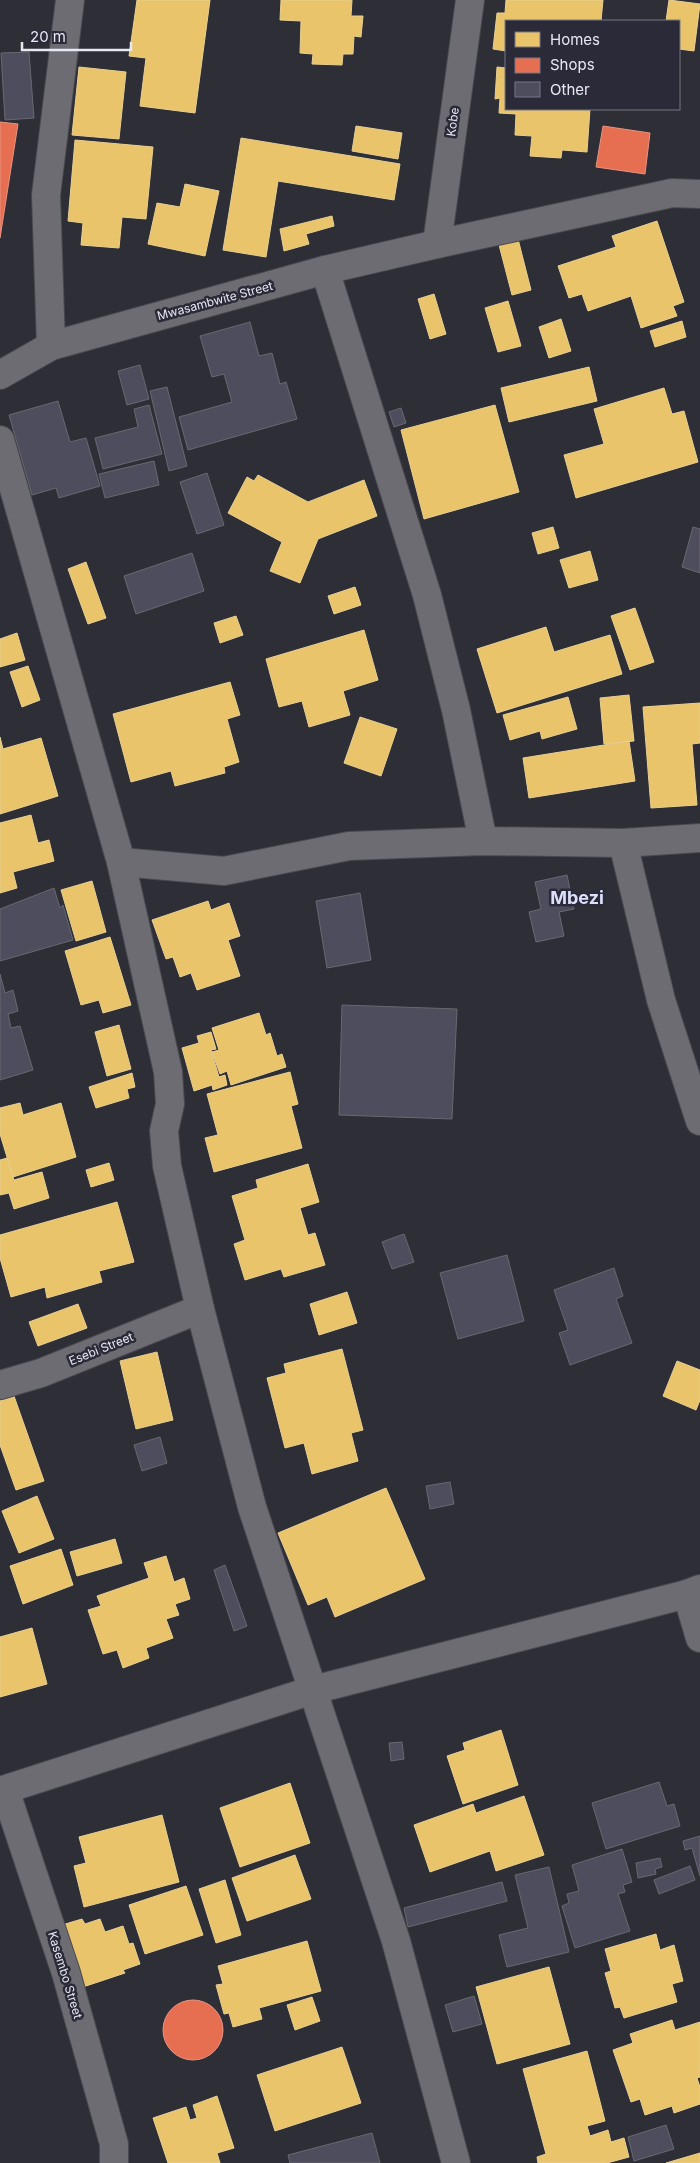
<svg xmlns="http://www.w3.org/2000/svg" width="700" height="2163" font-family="Inter,sans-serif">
<rect width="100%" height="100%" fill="#2e2e36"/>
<g fill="#e9c46a" stroke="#e8cf93">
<path d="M137,0H210L195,113L140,106L146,58L129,56Z"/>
<path d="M281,0H352L351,16H363L361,37L354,36L353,54H343L342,65L312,64L313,54L300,53L301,21L280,20Z"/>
<path d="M506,0H603L601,21H506V51L493,49L497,13H505Z"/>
<path d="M669,0L700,4L694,51L679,49V21H666Z"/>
<path d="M79,67L126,72L119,139L72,135Z"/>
<path d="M497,67L506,68V109H590L587,152L562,150L561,158L530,156L532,136L515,135L516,114L499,113L500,98L495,99Z"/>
<path d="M356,126L402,133L398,159L352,151Z"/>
<path d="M241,138L400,164L394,200L278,181L266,257L223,250Z"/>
<path d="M75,140L153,147L146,219L122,217L119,248L81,245L83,223L68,221Z"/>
<path d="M185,184L219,191L205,256L148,244L157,203L180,207Z"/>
<path d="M332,216L334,226L306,234L309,244L284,251L280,229Z"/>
<path d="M657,221L684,302L673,306L677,316L641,328L631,296L588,311L582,294L569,298L558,266L616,247L612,236Z"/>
<path d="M517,235L531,290L512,295L498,241Z"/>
<path d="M434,294L446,334L430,339L418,299Z"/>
<path d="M508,301L521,346L498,352L485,308Z"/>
<path d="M561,319L571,351L549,358L539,327Z"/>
<path d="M682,321L686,337L655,347L650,331Z"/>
<path d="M589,367L597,401L509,422L501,388Z"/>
<path d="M664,388L672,414L684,411L698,462L576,498L564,455L604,444L594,409Z"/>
<path d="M495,405L519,492L424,519L401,430Z"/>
<path d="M258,475L308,502L364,480L377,516L318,539L300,583L270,571L282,542L228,513L247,477L254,481Z"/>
<path d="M553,527L559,548L538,554L532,533Z"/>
<path d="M590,551L598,580L569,588L560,560Z"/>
<path d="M86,562L106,618L88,624L68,569Z"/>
<path d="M355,587L361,605L334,614L328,596Z"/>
<path d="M635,608L654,662L630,670L611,616Z"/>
<path d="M236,616L243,635L220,643L214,623Z"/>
<path d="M546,627L554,652L610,635L622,674L497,713L477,649Z"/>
<path d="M364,630L378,680L343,691L350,715L309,727L302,701L279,707L266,659Z"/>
<path d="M17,633L25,660L0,667V639Z"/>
<path d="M28,666L40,700L22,707L10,672Z"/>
<path d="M230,682L240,715L227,719L239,762L224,767L225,773L175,786L171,771L131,782L113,714Z"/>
<path d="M629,695L634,741L604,744L600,698Z"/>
<path d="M568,697L577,729L542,739L540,731L510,740L503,715Z"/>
<path d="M700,703V743L692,744L697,805L651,808L643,707Z"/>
<path d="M360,717L397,729L381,776L344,763Z"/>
<path d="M0,737L3,749L41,738L58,796L0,814Z"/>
<path d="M629,741L635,781L529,798L523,758Z"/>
<path d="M31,815L38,843L49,840L54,861L13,872L17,888L0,893V823Z"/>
<path d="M92,881L106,932L76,941L61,890Z"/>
<path d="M208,901L211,910L229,903L240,936L228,940L240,976L197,990L191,973L180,977L173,957L166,959L152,920Z"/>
<path d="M110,937L131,1005L103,1013L99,1000L81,1005L65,951Z"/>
<path d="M259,1013L266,1035L270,1033L277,1056L282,1054L286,1067L231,1085L227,1071L220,1074L212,1052L219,1050L212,1028Z"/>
<path d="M119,1025L131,1069L107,1076L95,1032Z"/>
<path d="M211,1032L216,1049L211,1050L219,1077L225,1075L227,1085L213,1090L212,1085L194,1091L182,1048L199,1043L197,1036Z"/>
<path d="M290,1072L298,1104L291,1106L302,1148L214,1172L205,1138L218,1135L207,1094Z"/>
<path d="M132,1073L135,1087L127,1089L129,1098L96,1108L89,1087Z"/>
<path d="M20,1103L23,1115L61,1103L76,1157L13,1177L0,1134V1108Z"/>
<path d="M7,1158L14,1180L42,1172L49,1198L14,1209L9,1193L0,1195V1160Z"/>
<path d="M109,1163L114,1180L91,1187L86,1170Z"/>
<path d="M308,1164L319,1202L300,1208L308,1235L315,1233L325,1265L284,1277L281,1269L245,1280L234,1244L245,1240L232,1196L258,1188L256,1180Z"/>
<path d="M117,1202L134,1262L99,1271L102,1282L47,1298L45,1287L11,1297L0,1258V1235Z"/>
<path d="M347,1292L357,1323L319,1335L310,1304Z"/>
<path d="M78,1304L87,1328L38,1346L29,1322Z"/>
<path d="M342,1349L363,1430L351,1433L358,1461L312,1474L304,1443L285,1448L267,1378L286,1373L284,1364Z"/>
<path d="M157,1352L173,1420L136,1429L120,1361Z"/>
<path d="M677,1361L700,1370V1400L696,1410L663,1396Z"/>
<path d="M14,1396L44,1481L16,1490L0,1445V1401Z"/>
<path d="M386,1488L425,1579L335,1617L327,1597L308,1605L278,1533Z"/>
<path d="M37,1496L54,1539L19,1553L2,1511Z"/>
<path d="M115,1539L122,1563L77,1576L70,1552Z"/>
<path d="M61,1549L73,1585L23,1604L10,1566Z"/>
<path d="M166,1556L174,1582L184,1578L190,1599L175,1604L179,1615L166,1619L173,1638L146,1648L149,1658L123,1668L117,1650L103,1654L88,1610L101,1606L97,1596L149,1578L144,1563Z"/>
<path d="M32,1628L47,1684L0,1697V1637Z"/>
<path d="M501,1730L518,1785L463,1804L447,1756L465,1750L463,1743Z"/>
<path d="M290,1783L310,1843L240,1867L220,1808Z"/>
<path d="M524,1796L544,1855L496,1871L490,1851L430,1872L414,1825L473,1804L476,1813Z"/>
<path d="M162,1815L179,1882L84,1907L74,1866L86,1863L79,1837Z"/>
<path d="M295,1855L311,1899L247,1921L232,1878Z"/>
<path d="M225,1880L241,1935L216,1943L199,1889Z"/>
<path d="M186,1886L203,1935L145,1954L129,1905Z"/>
<path d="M82,1919L85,1924L100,1919L105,1932L123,1926L129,1944L133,1943L140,1964L123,1970L125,1973L83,1987L62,1925Z"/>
<path d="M656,1934L660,1950L674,1945L683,1981L672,1984L677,2002L624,2018L620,2007L615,2008L605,1973L611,1971L605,1949Z"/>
<path d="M307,1941L321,1991L259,2008L262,2019L233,2027L229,2013L224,2014L216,1985L223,1984L218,1966Z"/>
<path d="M549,1967L570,2044L497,2064L476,1987Z"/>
<path d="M312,1997L320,2021L295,2030L287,2005Z"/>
<path d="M672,2020L675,2030L700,2022V2077L697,2078L700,2087V2104L674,2113L672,2106L645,2115L640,2099L631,2102L613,2050L633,2043L630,2034Z"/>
<path d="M342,2047L361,2103L275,2131L257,2075Z"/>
<path d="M587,2051L605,2121L587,2126L590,2136L608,2130L611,2142L624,2138L629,2157L607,2163H538L537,2157L546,2154L523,2069Z"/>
<path d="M217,2096L234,2148L217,2153L220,2163H168L153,2118L186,2107L190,2120L197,2118L193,2105Z"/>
<path d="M700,2153V2163H666Z"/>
</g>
<g fill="#e76f51" stroke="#e79381">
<path d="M0,122L18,124L0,238Z"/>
<path d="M603,126L650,133L645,174L596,167Z"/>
<circle cx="193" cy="2030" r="30"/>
</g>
<g fill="#4e4d5d" stroke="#686970">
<path d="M29,52L34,118L5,120L1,53Z"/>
<path d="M250,322L259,356L272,353L280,384L286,382L297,419L188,450L179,417L232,402L224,374L212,377L200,336Z"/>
<path d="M140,365L149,399L127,405L118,371Z"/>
<path d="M167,387L187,466L169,471L150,391Z"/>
<path d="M58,401L70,442L86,438L100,486L59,498L56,488L32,495L9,415Z"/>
<path d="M149,405L162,454L103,469L95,438L138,427L134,409Z"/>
<path d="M401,408L406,423L394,427L389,412Z"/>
<path d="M154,461L159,485L105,498L99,474Z"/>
<path d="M207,473L224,525L197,534L180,482Z"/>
<path d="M693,527L700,529V573L682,567Z"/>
<path d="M192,553L204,591L136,614L124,576Z"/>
<path d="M567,875L574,909L559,912L564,936L536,942L529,912L541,909L535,882Z"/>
<path d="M54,888L60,908L63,905L73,940L0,961V909Z"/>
<path d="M360,893L371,960L327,968L316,901Z"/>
<path d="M0,974L5,993L13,990L18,1011L8,1014L11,1028L20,1026L33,1070L0,1080Z"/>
<path d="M342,1005L457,1009L452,1119L339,1115Z"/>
<path d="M404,1234L414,1262L392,1269L382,1242Z"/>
<path d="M507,1255L524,1321L458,1339L440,1273Z"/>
<path d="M614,1268L623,1296L616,1299L632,1343L570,1365L559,1333L568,1330L554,1290Z"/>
<path d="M160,1437L167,1463L142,1471L134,1445Z"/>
<path d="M450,1482L454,1504L430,1509L426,1486Z"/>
<path d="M225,1565L247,1626L234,1631L214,1570Z"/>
<path d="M402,1742L404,1759L391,1761L389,1743Z"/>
<path d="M659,1782L667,1806L674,1804L680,1826L606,1849L592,1803Z"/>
<path d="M700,1836V1876L692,1848L685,1850L683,1841Z"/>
<path d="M622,1849L632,1882L623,1885L625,1892L618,1894L630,1931L575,1948L562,1906L569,1903L567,1894L579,1891L572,1865Z"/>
<path d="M660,1858L662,1867L655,1869L656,1874L638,1878L636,1863Z"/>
<path d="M690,1866L695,1880L659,1894L654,1880Z"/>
<path d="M549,1867L569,1952L507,1967L499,1935L528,1928L515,1875Z"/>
<path d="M502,1882L507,1901L408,1927L404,1908Z"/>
<path d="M474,1996L482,2024L453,2032L445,2005Z"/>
<path d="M666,2125L674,2149L634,2161L628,2137Z"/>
<path d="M372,2133L380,2163H290L288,2155Z"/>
</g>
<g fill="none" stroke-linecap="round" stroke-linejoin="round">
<g stroke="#494950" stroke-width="30">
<g id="minor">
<path d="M437,244L470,0"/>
<path d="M325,270L427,595L456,710L483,841"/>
<path d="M51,346L46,195L70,0"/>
<path d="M0,375L51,346L325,270L437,244L672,193L700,194"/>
<path d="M0,440L121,862L168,1072L170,1104L164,1131L167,1166L200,1309L252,1507L396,1941L456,2163"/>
<path d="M623,843L661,1000L700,1121"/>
<path d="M121,862L224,871L349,846L483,841L623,843L700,838"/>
<path d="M0,1385L41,1373L200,1309"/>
<path d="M687,1594L700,1638"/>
<path d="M5,1790L66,1973L114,2144V2163"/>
<path d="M0,1791L313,1690L687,1594L700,1589"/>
</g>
</g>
<use href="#minor" stroke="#6c6c72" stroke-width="28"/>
</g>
<g text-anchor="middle" stroke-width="5" stroke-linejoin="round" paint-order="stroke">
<g font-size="12" fill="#e7e8f2" stroke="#2a2a39">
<text transform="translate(453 122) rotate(-82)" y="4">Kobe</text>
<text transform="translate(215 301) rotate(-15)" y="4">Mwasambwite Street</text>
<text transform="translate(101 1349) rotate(-22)" y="4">Esebi Street</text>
<text transform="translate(65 1975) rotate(73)" y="4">Kasembo Street</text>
</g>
<g font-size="18" font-weight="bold" fill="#dddffc" stroke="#2a2a39">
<text x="577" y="904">Mbezi</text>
</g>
</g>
<rect x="505" y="20" width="175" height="90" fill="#2a2a39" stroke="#767683"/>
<rect x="515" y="32" width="25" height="15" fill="#e9c46a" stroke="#767683"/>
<text x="550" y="45" font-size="15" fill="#e7e8f2">Homes</text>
<rect x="515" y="58" width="25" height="15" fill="#e76f51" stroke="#767683"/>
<text x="550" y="70" font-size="15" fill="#e7e8f2">Shops</text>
<rect x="515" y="82" width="25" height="15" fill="#4e4d5d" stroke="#767683"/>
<text x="550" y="95" font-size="15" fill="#e7e8f2">Other</text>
<path d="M22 42v8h109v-8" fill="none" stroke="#e7e8f2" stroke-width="2.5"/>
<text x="30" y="42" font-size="15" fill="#e7e8f2" stroke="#2a2a39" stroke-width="4" paint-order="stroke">20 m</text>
</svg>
